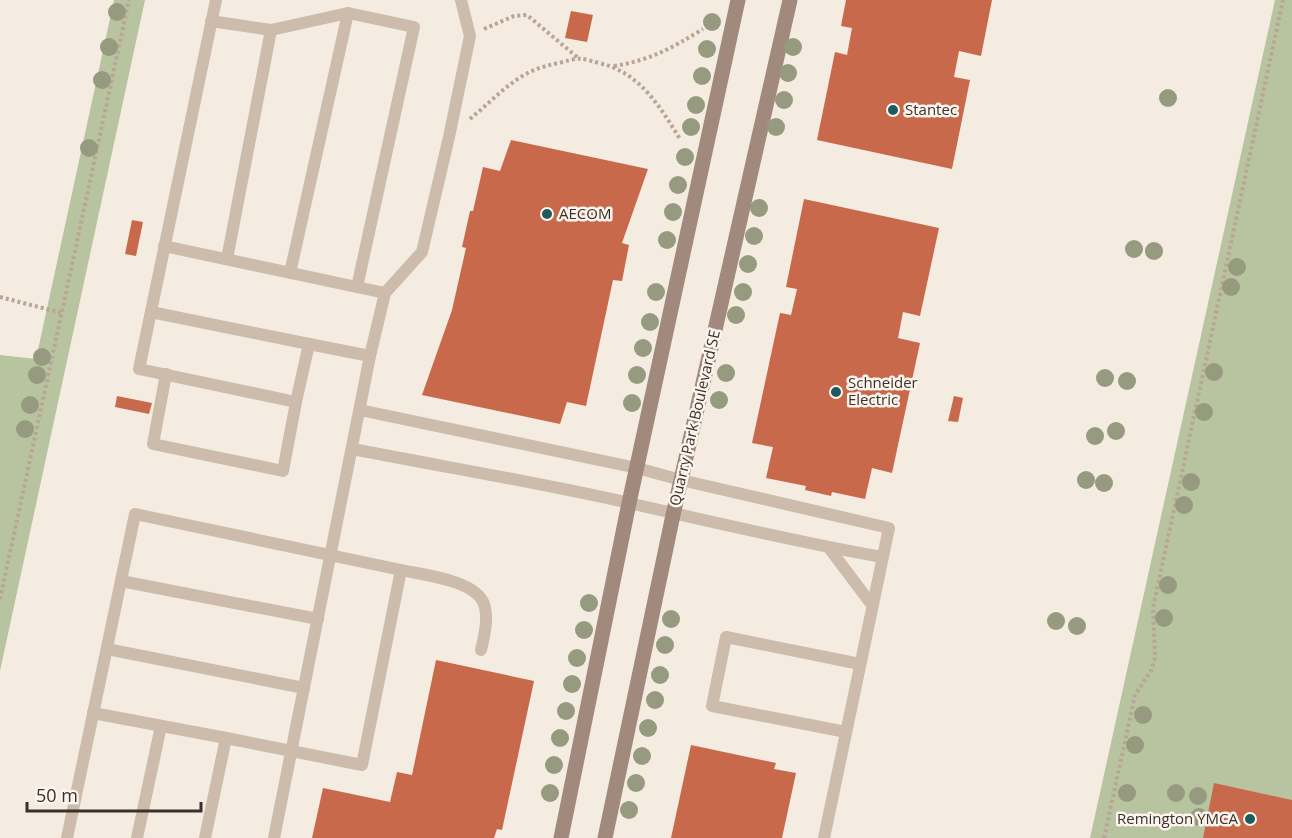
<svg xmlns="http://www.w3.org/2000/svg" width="1292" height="838" font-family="'Open Sans',sans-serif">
<rect width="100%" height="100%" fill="#f4ebe1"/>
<g fill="#b8c4a0">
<path d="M114,0H145L0,671V355L36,359Z"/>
<path d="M1275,0H1292V838H1090Z"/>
</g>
<g fill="#c8694b">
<path d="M846,0H992L981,56L959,51L954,77L970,80L952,169L817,140L835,52L847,55L852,28L841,26Z"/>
<path d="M571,11L593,15L587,42L565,38Z"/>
<path d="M511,140L648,169L622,243L629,245L622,281L613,280L586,406L567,402L560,424L422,395L452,310L466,248L462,247L470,211H473L483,167L500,171Z"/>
<path d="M804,199L939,228L920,316L903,312L898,338L920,343L892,473L872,468L865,499L832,492L831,496L805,490L806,486L766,478L773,447L752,443L780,313L791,315L797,289L786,287Z"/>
<path d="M132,220L143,222L136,256L125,254Z"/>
<path d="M117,396L152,403L149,414L115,407Z"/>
<path d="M954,396L963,398L958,422L948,421Z"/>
<path d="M436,660L534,681L502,830L497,829L494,838H312L323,788L390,802L397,772L412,775Z"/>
<path d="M691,745L776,763L774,769L796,773L782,838H671Z"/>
<path d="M1214,783L1292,800V838H1203Z"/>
</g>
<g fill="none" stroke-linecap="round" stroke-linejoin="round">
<g stroke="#b9a596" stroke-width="4" stroke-dasharray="3 3" stroke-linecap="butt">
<path d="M484,29L514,16L527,15L577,57"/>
<path d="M614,66C651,60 672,48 703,29"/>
<path d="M470,119C488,104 504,87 524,75C536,68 549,65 563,62C581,57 580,58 599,63C639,72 659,105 680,139"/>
<path d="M0,297L62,313"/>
<path d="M0,599L129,0"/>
<path d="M1104,838L1135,695L1151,671L1155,658L1153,608L1283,0"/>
</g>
<g stroke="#cdbbac" stroke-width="12">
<path d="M216,0L139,369L296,402L309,344L370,356"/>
<path d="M348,13L414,27L357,287"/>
<path d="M211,21L271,30L227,259"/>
<path d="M271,30L348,13L290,273"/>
<path d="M164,246L385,293"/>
<path d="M151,312L309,344"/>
<path d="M166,374L153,444L283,471L296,402"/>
<path d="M360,410L637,468L681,480L889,528L824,838"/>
<path d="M353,449C444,467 537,482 629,503C713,522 796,542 882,557"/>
<path d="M829,548L872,605"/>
<path d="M401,570C424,575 475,580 484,604C489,618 484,637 481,650"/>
<path d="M121,581L318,619"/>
<path d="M107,649L304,688"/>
<path d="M93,713L226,738L205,838"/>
<path d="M846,732L712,706L726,637L860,664"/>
<path d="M67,838L135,514L401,570L362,765L226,738"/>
<path d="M137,838L161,726"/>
<path d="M274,838L370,356L385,293L422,252L449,137L470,36L461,0"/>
</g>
<g stroke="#a18a7d" stroke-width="15">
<path d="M561,838L629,503L738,0"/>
<path d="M605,838L673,515L790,0"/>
</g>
</g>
<g fill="#969b7f">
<circle cx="117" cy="12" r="9"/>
<circle cx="712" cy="22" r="9"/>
<circle cx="109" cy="47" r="9"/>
<circle cx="793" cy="47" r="9"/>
<circle cx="707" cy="49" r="9"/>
<circle cx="788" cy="73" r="9"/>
<circle cx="702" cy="76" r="9"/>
<circle cx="102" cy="80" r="9"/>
<circle cx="1168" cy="98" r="9"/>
<circle cx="784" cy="100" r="9"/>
<circle cx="696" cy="105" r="9"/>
<circle cx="691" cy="127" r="9"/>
<circle cx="776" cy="127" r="9"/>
<circle cx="89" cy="148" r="9"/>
<circle cx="685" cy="157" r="9"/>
<circle cx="678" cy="185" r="9"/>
<circle cx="759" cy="208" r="9"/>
<circle cx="673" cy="212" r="9"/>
<circle cx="754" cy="236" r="9"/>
<circle cx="667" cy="240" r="9"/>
<circle cx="1134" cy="249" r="9"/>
<circle cx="1154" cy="251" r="9"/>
<circle cx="748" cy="264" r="9"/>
<circle cx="1237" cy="267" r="9"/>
<circle cx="1231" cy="287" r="9"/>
<circle cx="656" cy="292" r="9"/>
<circle cx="743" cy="292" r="9"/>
<circle cx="736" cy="315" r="9"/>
<circle cx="650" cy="322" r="9"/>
<circle cx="643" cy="348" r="9"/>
<circle cx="42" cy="357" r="9"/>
<circle cx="1214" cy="372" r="9"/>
<circle cx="726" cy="373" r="9"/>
<circle cx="37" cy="375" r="9"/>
<circle cx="637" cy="375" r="9"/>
<circle cx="1105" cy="378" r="9"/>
<circle cx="1127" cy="381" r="9"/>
<circle cx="719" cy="400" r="9"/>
<circle cx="632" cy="403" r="9"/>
<circle cx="30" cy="405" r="9"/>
<circle cx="1204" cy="412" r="9"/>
<circle cx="25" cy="429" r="9"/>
<circle cx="1116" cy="431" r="9"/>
<circle cx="1095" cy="436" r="9"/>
<circle cx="1086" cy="480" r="9"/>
<circle cx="1191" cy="482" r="9"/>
<circle cx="1104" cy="483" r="9"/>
<circle cx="1184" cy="505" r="9"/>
<circle cx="1168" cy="585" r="9"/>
<circle cx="589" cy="603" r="9"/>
<circle cx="1164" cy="618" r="9"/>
<circle cx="671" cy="619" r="9"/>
<circle cx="1056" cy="621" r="9"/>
<circle cx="1077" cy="626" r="9"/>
<circle cx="584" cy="630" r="9"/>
<circle cx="665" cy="645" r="9"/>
<circle cx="577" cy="658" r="9"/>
<circle cx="660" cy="675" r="9"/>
<circle cx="572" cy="684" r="9"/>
<circle cx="655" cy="700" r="9"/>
<circle cx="566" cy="711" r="9"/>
<circle cx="1143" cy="715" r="9"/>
<circle cx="648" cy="728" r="9"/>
<circle cx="560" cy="738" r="9"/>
<circle cx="1135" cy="745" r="9"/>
<circle cx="642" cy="756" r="9"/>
<circle cx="554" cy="765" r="9"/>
<circle cx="636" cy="783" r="9"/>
<circle cx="550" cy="793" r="9"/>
<circle cx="1127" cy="793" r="9"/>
<circle cx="1176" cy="793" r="9"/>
<circle cx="1198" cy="796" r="9"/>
<circle cx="629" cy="810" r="9"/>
<circle cx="1199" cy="817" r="9"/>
</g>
<g fill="#1f5a5e" stroke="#fbf5ee" stroke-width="2">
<circle cx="893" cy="110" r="6"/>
<circle cx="547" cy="214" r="6"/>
<circle cx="836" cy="392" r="6"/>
<circle cx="1250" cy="819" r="6"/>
</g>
<g text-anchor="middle" stroke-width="5" stroke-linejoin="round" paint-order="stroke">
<g font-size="15" fill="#3b302b" stroke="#fbf5ee" text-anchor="start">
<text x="905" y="115">Stantec</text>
<text x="559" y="219">AECOM</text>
<text x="848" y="388">Schneider<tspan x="848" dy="17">Electric</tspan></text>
<text x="1238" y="824" text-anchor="end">Remington YMCA</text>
</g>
<g font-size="15" fill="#3b302b" stroke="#fbf5ee">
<text transform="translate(695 418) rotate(-77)" y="5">Quarry Park Boulevard SE</text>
</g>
</g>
<path d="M27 802v9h174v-9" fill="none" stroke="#3b302b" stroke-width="3"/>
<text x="36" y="802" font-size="18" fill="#3b302b" stroke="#fbf5ee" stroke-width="4.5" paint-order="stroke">50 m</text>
</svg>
